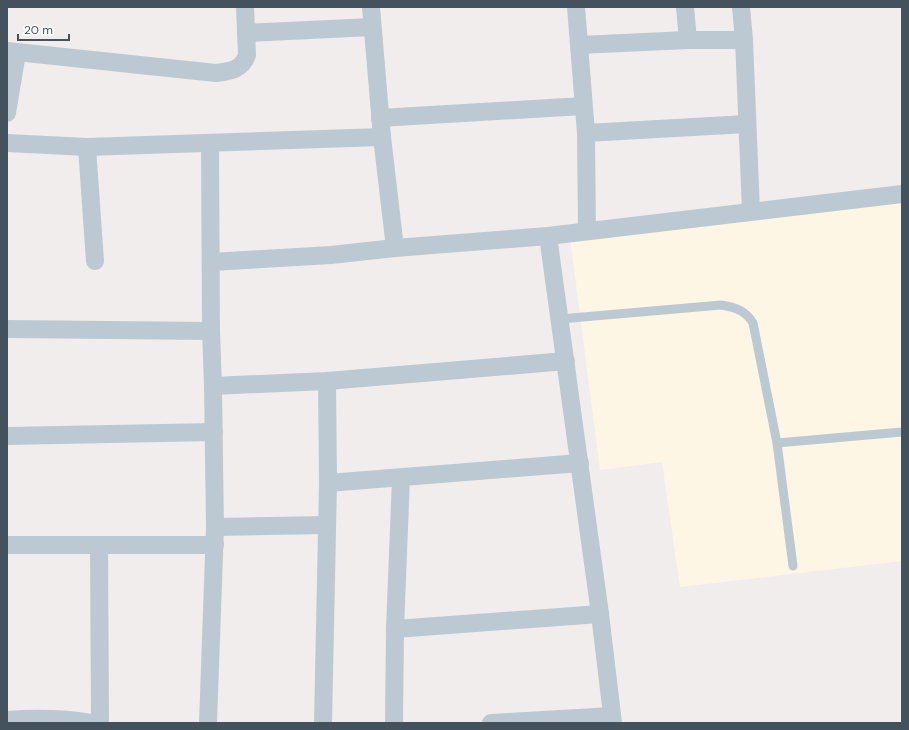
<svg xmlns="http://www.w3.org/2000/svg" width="909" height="730" font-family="'DM Sans',sans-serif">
<rect width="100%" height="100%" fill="#f1eded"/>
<path fill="#fdf6e5" d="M902,198V561L680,587L662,462L600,470L570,237Z"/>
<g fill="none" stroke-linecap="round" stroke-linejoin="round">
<g stroke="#bdc9d2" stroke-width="9">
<path d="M560,319L721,305C735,307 746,311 753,323L777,443L793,566"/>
<path d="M777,443L902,432"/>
</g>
<g stroke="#bdc9d2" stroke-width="18">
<path d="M371,7L382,137L395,248"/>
<path d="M576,7L586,133L587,231"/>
<path d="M685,7L688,40"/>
<path d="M741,7L744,40L751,211"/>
<path d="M246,33L372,27"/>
<path d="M579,45L688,40H744"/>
<path d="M7,51L216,73C230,71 242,70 247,55L245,7"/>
<path d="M7,113L17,53"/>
<path d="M380,118L583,106"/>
<path d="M586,133L747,124"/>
<path d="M7,143L87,147L382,137"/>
<path d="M87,147L95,261"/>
<path d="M548,236L600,614L613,723"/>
<path d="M211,262L331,255L395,248L548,236L902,194"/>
<path d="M7,329L211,331"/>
<path d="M213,386L327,381L566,361"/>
<path d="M7,436L214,432"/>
<path d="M328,483L580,463"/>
<path d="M215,527L327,525"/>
<path d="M7,545H215"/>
<path d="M99,545L100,723"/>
<path d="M395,629L600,614"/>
<path d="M7,720C36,718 63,718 92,723"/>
<path d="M208,723L215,527L213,386L211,331L210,143"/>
<path d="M323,723L328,483L327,381"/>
<path d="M394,723L395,629L401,478"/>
<path d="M491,723L612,716"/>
</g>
</g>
<rect width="909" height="730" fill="none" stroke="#44525d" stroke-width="16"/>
<path d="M18 34v6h51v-6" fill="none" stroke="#44525d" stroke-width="2"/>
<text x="24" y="34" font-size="12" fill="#44525d" stroke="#ffffff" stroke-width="3" paint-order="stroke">20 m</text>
</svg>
